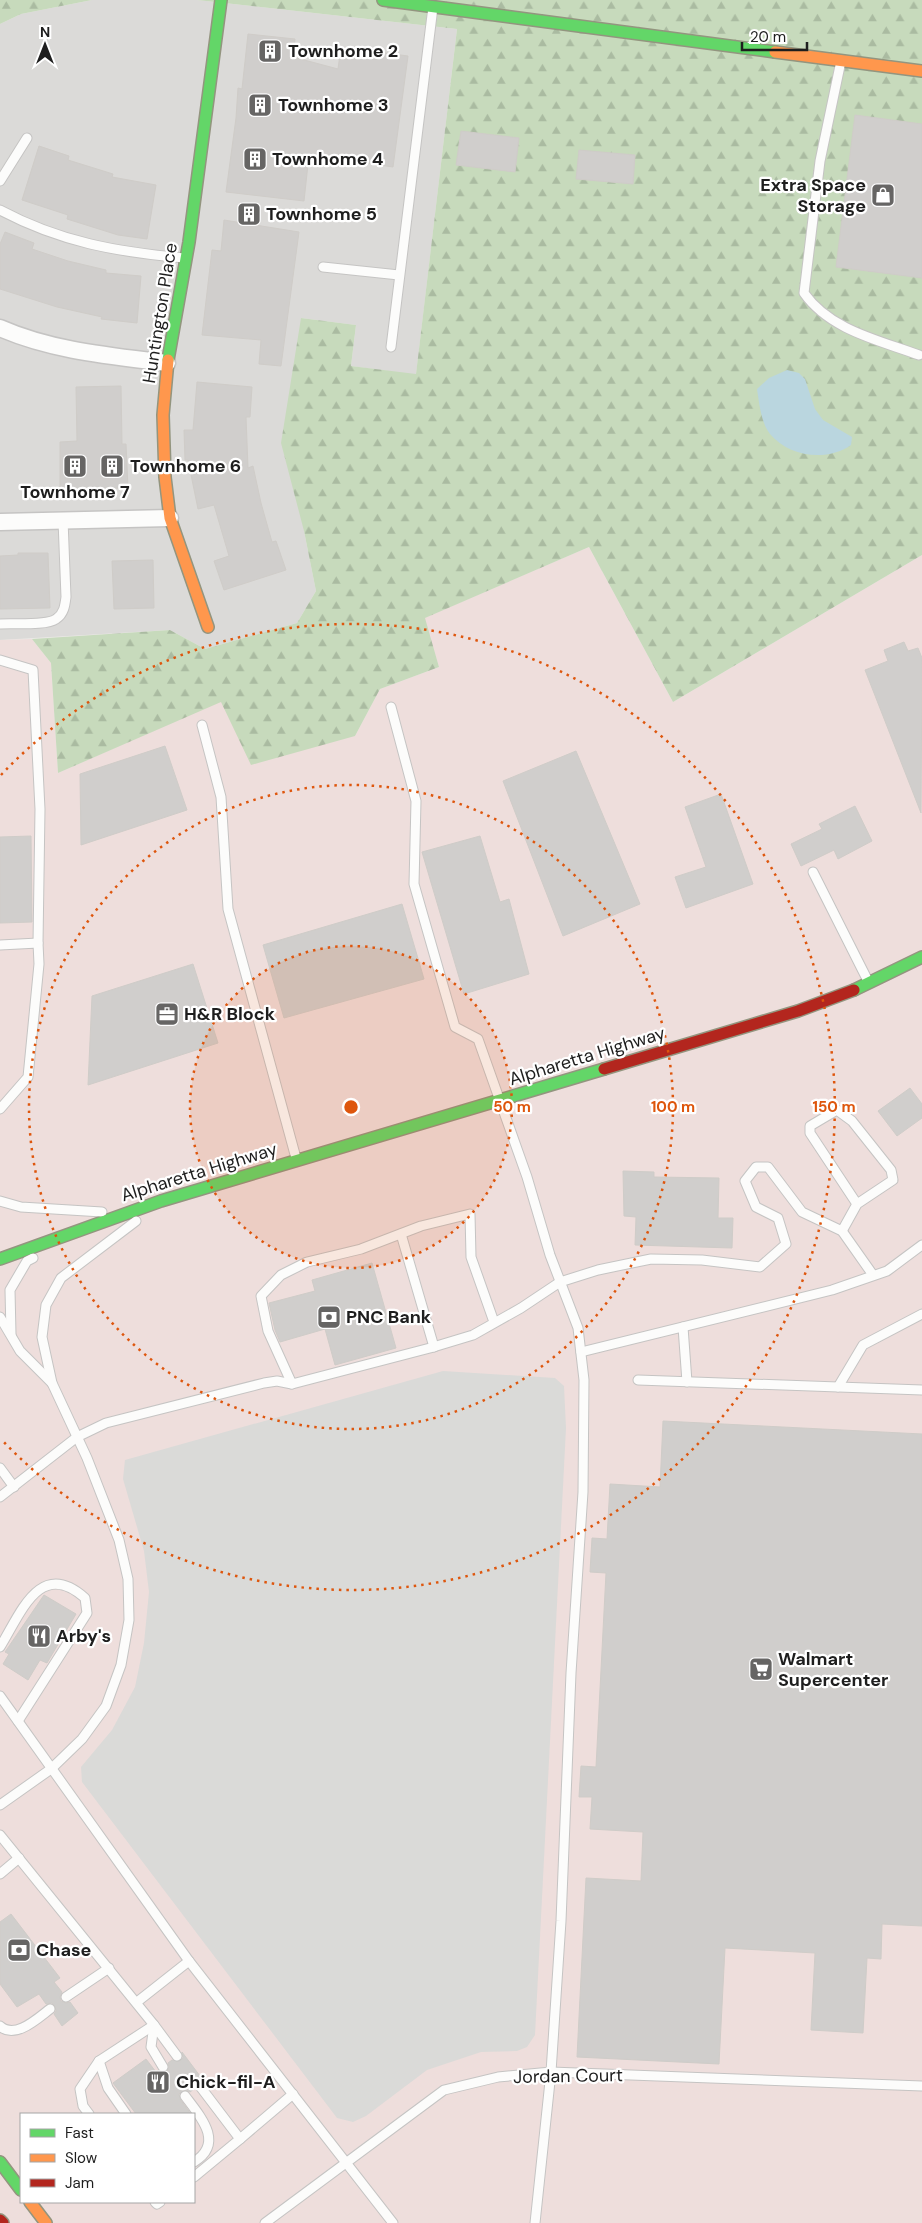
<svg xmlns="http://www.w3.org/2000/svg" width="922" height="2223" font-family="'DM Sans',sans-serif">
<defs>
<pattern id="forest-firs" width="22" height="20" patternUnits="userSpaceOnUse" patternTransform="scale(1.25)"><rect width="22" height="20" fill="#c7dabc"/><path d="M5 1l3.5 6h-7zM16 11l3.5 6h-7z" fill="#aabba1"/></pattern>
</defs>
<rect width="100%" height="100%" fill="#eceae7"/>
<path fill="#dbdad8" d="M92,0H197L457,29L416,375L351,366L356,325L301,318L304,531L316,591L297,623L205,649L170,630L0,640V24L21,14Z"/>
<path fill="#eededc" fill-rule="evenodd" d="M589,547L673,702L922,555V2223H0V640L32,639L51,663L58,773L221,701L355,736L380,689L439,667L424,618ZM21,2114H194V2202H21Z"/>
<path fill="#dadad8" d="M443,1371L555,1378L564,1386L566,1428L535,2035L527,2047L517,2051L481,2052L427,2070L366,2116L353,2122L337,2118L82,1782L81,1767L112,1730L135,1687L144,1643L149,1592L144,1551L123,1479L125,1460Z"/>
<g fill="url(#forest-firs)">
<path d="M0,0H92L21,14L0,24Z"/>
<path d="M197,0H922V555L673,702L589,547L425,618L439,667L380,689L355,736L251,765L221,702L58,773L51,663L32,639L170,630L205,649L297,623L316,591L304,531L281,443L301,318L356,325L351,366L416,374L457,29Z"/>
</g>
<path fill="#bad6df" d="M787,370L799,373L805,379L815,409L823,420L852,437L851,445C827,462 789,457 770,434C761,423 759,402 757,389L769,378Z"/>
<g fill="#d0cecc" stroke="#cfccc8">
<path d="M248,34L295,39L293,57L338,69L341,47L408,56L393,167L309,155L304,201L226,192L236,118L238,88L242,89Z"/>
<path d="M855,115L922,124V278L836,267Z"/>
<path d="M461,131L519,138L515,172L456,165Z"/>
<path d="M39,146L69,156L68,160L113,174L112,177L156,185L147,239L118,235L67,219L68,215L22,200Z"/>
<path d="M579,150L635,155L633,184L576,179Z"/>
<path d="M224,220L299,232L281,366L259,364L261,340L202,335L212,250L221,251Z"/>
<path d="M5,232L34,243L32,249L68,261L106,270V273L141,276L137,323L101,319L102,317L57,307L0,289V244Z"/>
<path d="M197,382L252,387L250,417H246L248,468L253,466L261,503L272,542L276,541L286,570L224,590L214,561L229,556L214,505L198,509L188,460H185L184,430H193Z"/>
<path d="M121,386L122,444H126L128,488L60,489V442L77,441L76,387Z"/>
<path d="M18,553H48L50,608L0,609V556L18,555Z"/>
<path d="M153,560L154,608L114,609L112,561Z"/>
<path d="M904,642L908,651L918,648L922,658L921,813L865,670L888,661L884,650Z"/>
<path d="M165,746L187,810L81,845L80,774Z"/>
<path d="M576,751L640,904L563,936L503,781Z"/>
<path d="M721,794L753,884L686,908L675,877L706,867L685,807Z"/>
<path d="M855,806L872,841L838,859L834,850L801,866L791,844L822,829L819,824Z"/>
<path d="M31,836L32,922L0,923V837Z"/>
<path d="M480,836L500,902L509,899L529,974L464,994L422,852Z"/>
<path d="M402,904L424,979L284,1018L263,945Z"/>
<path d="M193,964L218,1043L88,1085L92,996Z"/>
<path d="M910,1088L922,1104V1118L897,1136L878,1111Z"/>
<path d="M623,1171L654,1172V1177L719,1178L718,1218H733L732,1248L635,1245L636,1217L624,1216Z"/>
<path d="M372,1263L396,1348L335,1365L325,1329L280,1342L275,1330L269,1303L315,1291L312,1280Z"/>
<path d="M663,1421L922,1434V1926L882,1924L881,1959L867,1958L863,2033L811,2030L815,1953L725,1948L719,2064L577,2057L586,1878L641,1881L643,1832L590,1829L592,1797H579L581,1766L596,1767L606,1573L590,1572L592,1538L607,1539L610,1484L660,1487Z"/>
<path d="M44,1595L76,1614L47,1663L40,1660L28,1680L3,1664L9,1654L5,1652Z"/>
<path d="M11,1914L60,1978L54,1982L62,1992L60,1997L61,2001L66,2003L70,2002L78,2013L62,2026L54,2014L56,2011L55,2006L52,2003L46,2004L39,1994L17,2007L0,1984V1922Z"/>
<path d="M182,2052L203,2080H196L193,2083L194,2089L190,2092L184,2090L179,2094L180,2099L191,2114H136L113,2083L146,2059L156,2072L158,2070L166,2073L169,2067L168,2063L172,2060L180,2061L183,2058Z"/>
</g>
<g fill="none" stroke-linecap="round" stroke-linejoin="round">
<g stroke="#c5c4c3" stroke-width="11">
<g id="lane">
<path d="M841,61L820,161L804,293C830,330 878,340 919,355"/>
<path d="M0,181L27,138"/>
<path d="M0,210C60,242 117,252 184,258"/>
<path d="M323,267L399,275"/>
<path d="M391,347L433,7"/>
<path d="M0,624C13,623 46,626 56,619C64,614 65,605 66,597L63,520"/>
<path d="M0,660L33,670L40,809L38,943"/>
<path d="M391,707L416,801L414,884L455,1027L478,1039L527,1177L550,1255L578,1328L584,1380L583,1492L571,1673L561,1921L551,2072L535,2223"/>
<path d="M202,725L221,797L228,909L296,1158"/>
<path d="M813,872L868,981"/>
<path d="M0,945L38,943L39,964L28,1077L0,1109"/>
<path d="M0,1201L21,1207L102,1212"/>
<path d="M842,1231L857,1204L893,1180L891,1170L852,1121L837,1110L810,1126V1133L857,1204"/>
<path d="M401,1234L434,1347"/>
<path d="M0,1317L20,1351L52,1383"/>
<path d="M494,1322L471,1257L470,1214L421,1226L361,1249L307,1262L281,1275L261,1296L268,1331L292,1384L430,1348L473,1335L521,1308L560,1282L598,1270L651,1259L702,1260L760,1267L786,1244L778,1218L756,1207L745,1181L756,1167H768L802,1212L842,1231L873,1275"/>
<path d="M683,1327L687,1382"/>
<path d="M11,1334L10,1290L27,1261L33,1258"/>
<path d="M581,1352L832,1290L887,1271L922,1245"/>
<path d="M638,1380L922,1390"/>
<path d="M838,1387L863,1345L922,1314"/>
<path d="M0,1468L14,1487"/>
<path d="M0,1497L77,1437L106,1423L264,1383L277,1381L292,1384"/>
<path d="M0,1647C21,1613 40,1558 85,1598L87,1613L18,1721"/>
<path d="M0,1696L189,1961L393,2223"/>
<path d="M0,1805L51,1769L82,1739L106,1706L121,1665L129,1620L128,1579L119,1540L87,1458L52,1383L42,1337L46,1305L61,1278L136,1221"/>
<path d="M0,1835L154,2025L151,2047L163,2067"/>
<path d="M0,1874L19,1858"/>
<path d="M66,1997L109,1968"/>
<path d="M137,2002L189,1961"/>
<path d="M0,2026C15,2040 38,2018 50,2009"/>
<path d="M99,2061L108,2088L126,2114"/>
<path d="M185,2096C200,2116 225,2143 194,2162"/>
<path d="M89,2114L83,2106L80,2089L99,2061L154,2025L177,2056"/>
<path d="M240,2139L293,2094"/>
<path d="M194,2177L240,2139L199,2085"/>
<path d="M155,2202L157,2204L160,2202"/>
<path d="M265,2223L444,2090L498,2077L551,2072L922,2086"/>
</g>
</g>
<g stroke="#c5c4c3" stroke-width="19">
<g id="street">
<path d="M0,328C52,351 112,356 167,363"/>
<path d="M0,522L170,518"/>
</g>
</g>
<g stroke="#93957f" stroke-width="14">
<g id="fast">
<path d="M383,0L775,52"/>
<path d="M168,360L189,242L221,0"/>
<path d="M854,990L922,957"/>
<path d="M0,1259L161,1201L604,1069"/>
<path d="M0,2162L21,2190"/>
</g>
</g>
<g stroke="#93957f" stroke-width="14">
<g id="slow">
<path d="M775,52L922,71"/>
<path d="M168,360L163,415L165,477L170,518L208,627"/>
<path d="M30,2202L46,2223"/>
</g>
</g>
<g stroke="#93957f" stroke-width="14">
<g id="jam">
<path d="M604,1069L798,1011L854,990"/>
<path d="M0,2220L3,2223"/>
</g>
</g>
<use href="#lane" stroke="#fcfcfb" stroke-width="9"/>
<use href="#street" stroke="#fcfcfb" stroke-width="16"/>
<use href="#fast" stroke="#63d668" stroke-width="11"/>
<use href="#slow" stroke="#ff974d" stroke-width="11"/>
<use href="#jam" stroke="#b3261e" stroke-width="11"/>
</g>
<circle cx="351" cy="1107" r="161" fill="#de560d" fill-opacity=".12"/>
<g fill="none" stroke="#de560d" stroke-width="2.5" stroke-dasharray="2.5 5">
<circle cx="351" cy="1107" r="161"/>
<circle cx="351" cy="1107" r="322"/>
<path d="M1 775A483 483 0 1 1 1 1439"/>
</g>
<defs>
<g id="building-square" transform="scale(1.25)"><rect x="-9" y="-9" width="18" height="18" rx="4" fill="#666564" stroke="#fff"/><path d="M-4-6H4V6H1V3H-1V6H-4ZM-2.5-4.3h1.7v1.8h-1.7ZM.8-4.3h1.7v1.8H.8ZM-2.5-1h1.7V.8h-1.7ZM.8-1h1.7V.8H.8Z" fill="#fff"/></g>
<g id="shop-square" transform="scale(1.25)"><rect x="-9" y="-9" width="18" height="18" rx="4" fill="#666564" stroke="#fff"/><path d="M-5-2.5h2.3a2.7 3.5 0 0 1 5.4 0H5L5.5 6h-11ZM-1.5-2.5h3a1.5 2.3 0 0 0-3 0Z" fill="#fff"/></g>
<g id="office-square" transform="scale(1.25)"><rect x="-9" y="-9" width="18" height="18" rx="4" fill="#666564" stroke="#fff"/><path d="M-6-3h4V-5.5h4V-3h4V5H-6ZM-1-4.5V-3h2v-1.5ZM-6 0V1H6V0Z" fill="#fff"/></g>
<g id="bank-square" transform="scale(1.25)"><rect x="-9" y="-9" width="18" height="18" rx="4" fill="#666564" stroke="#fff"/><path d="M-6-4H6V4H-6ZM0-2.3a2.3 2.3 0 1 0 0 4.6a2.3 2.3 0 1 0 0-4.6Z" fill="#fff"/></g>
<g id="restaurant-square" transform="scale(1.25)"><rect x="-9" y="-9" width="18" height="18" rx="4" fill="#666564" stroke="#fff"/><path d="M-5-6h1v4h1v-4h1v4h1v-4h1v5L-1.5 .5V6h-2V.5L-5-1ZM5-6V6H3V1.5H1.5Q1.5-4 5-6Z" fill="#fff"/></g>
<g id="supermarket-square" transform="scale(1.25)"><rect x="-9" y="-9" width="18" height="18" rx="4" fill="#666564" stroke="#fff"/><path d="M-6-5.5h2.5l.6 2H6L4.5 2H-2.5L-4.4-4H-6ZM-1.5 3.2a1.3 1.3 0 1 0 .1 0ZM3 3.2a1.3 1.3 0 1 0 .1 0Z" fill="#fff"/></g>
</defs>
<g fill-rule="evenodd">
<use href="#building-square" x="270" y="51"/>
<use href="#building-square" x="260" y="105"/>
<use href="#building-square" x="255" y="159"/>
<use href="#shop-square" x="883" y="195"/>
<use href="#building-square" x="249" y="214"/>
<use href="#building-square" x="75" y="466"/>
<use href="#building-square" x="112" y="466"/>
<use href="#office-square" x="167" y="1014"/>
<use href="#bank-square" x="329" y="1317"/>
<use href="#restaurant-square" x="39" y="1636"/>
<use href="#supermarket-square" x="761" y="1669"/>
<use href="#bank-square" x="19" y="1950"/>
<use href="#restaurant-square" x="158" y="2082"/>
</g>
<g text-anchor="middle" stroke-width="4.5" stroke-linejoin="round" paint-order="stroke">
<g font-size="18" font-weight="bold" fill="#1e1e1e" stroke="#fff" text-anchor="start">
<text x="288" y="57">Townhome 2</text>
<text x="278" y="111">Townhome 3</text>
<text x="272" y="165">Townhome 4</text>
<text x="866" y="191" text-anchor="end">Extra Space<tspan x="866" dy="21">Storage</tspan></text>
<text x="266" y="220">Townhome 5</text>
<text x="130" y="472">Townhome 6</text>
<text x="75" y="498" text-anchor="middle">Townhome 7</text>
<text x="184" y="1020">H&amp;R Block</text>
<text x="346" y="1323">PNC Bank</text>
<text x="56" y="1642">Arby's</text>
<text x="778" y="1665">Walmart<tspan x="778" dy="21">Supercenter</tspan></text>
<text x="36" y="1956">Chase</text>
<text x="176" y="2088">Chick-fil-A</text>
</g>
<g font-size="18" fill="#1e1e1e" stroke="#fff">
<text transform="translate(160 313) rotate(-81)" y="6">Huntington Place</text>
<text transform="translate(587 1056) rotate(-17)" y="6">Alpharetta Highway</text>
<text transform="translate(199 1172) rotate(-17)" y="6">Alpharetta Highway</text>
<text transform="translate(568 2076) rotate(-1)" y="6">Jordan Court</text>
</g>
</g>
<circle cx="351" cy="1107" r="8" fill="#de560d" stroke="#fff" stroke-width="2.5"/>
<g font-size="15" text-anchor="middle" font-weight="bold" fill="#de560d" stroke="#fff" stroke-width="4.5" stroke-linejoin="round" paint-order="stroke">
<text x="512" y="1112">50 m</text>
<text x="673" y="1112">100 m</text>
<text x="834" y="1112">150 m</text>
</g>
<rect x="20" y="2113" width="175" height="90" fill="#ffffff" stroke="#a5a5a5"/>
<rect x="30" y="2129" width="25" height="8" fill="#63d668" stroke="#a5a5a5"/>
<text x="65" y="2138" font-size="15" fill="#1e1e1e">Fast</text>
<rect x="30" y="2154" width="25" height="8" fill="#ff974d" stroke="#a5a5a5"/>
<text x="65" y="2163" font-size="15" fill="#1e1e1e">Slow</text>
<rect x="30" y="2179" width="25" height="8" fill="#b3261e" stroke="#a5a5a5"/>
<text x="65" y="2188" font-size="15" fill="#1e1e1e">Jam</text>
<g transform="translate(45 45)" stroke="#ffffff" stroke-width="4" paint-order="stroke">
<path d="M0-4L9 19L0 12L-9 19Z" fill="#1e1e1e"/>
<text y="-8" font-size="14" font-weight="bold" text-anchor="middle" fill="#1e1e1e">N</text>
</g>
<path d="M742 42v8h65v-8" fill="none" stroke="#1e1e1e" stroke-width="2.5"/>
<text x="750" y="42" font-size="15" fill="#1e1e1e" stroke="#ffffff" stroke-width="4" paint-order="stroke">20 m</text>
</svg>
